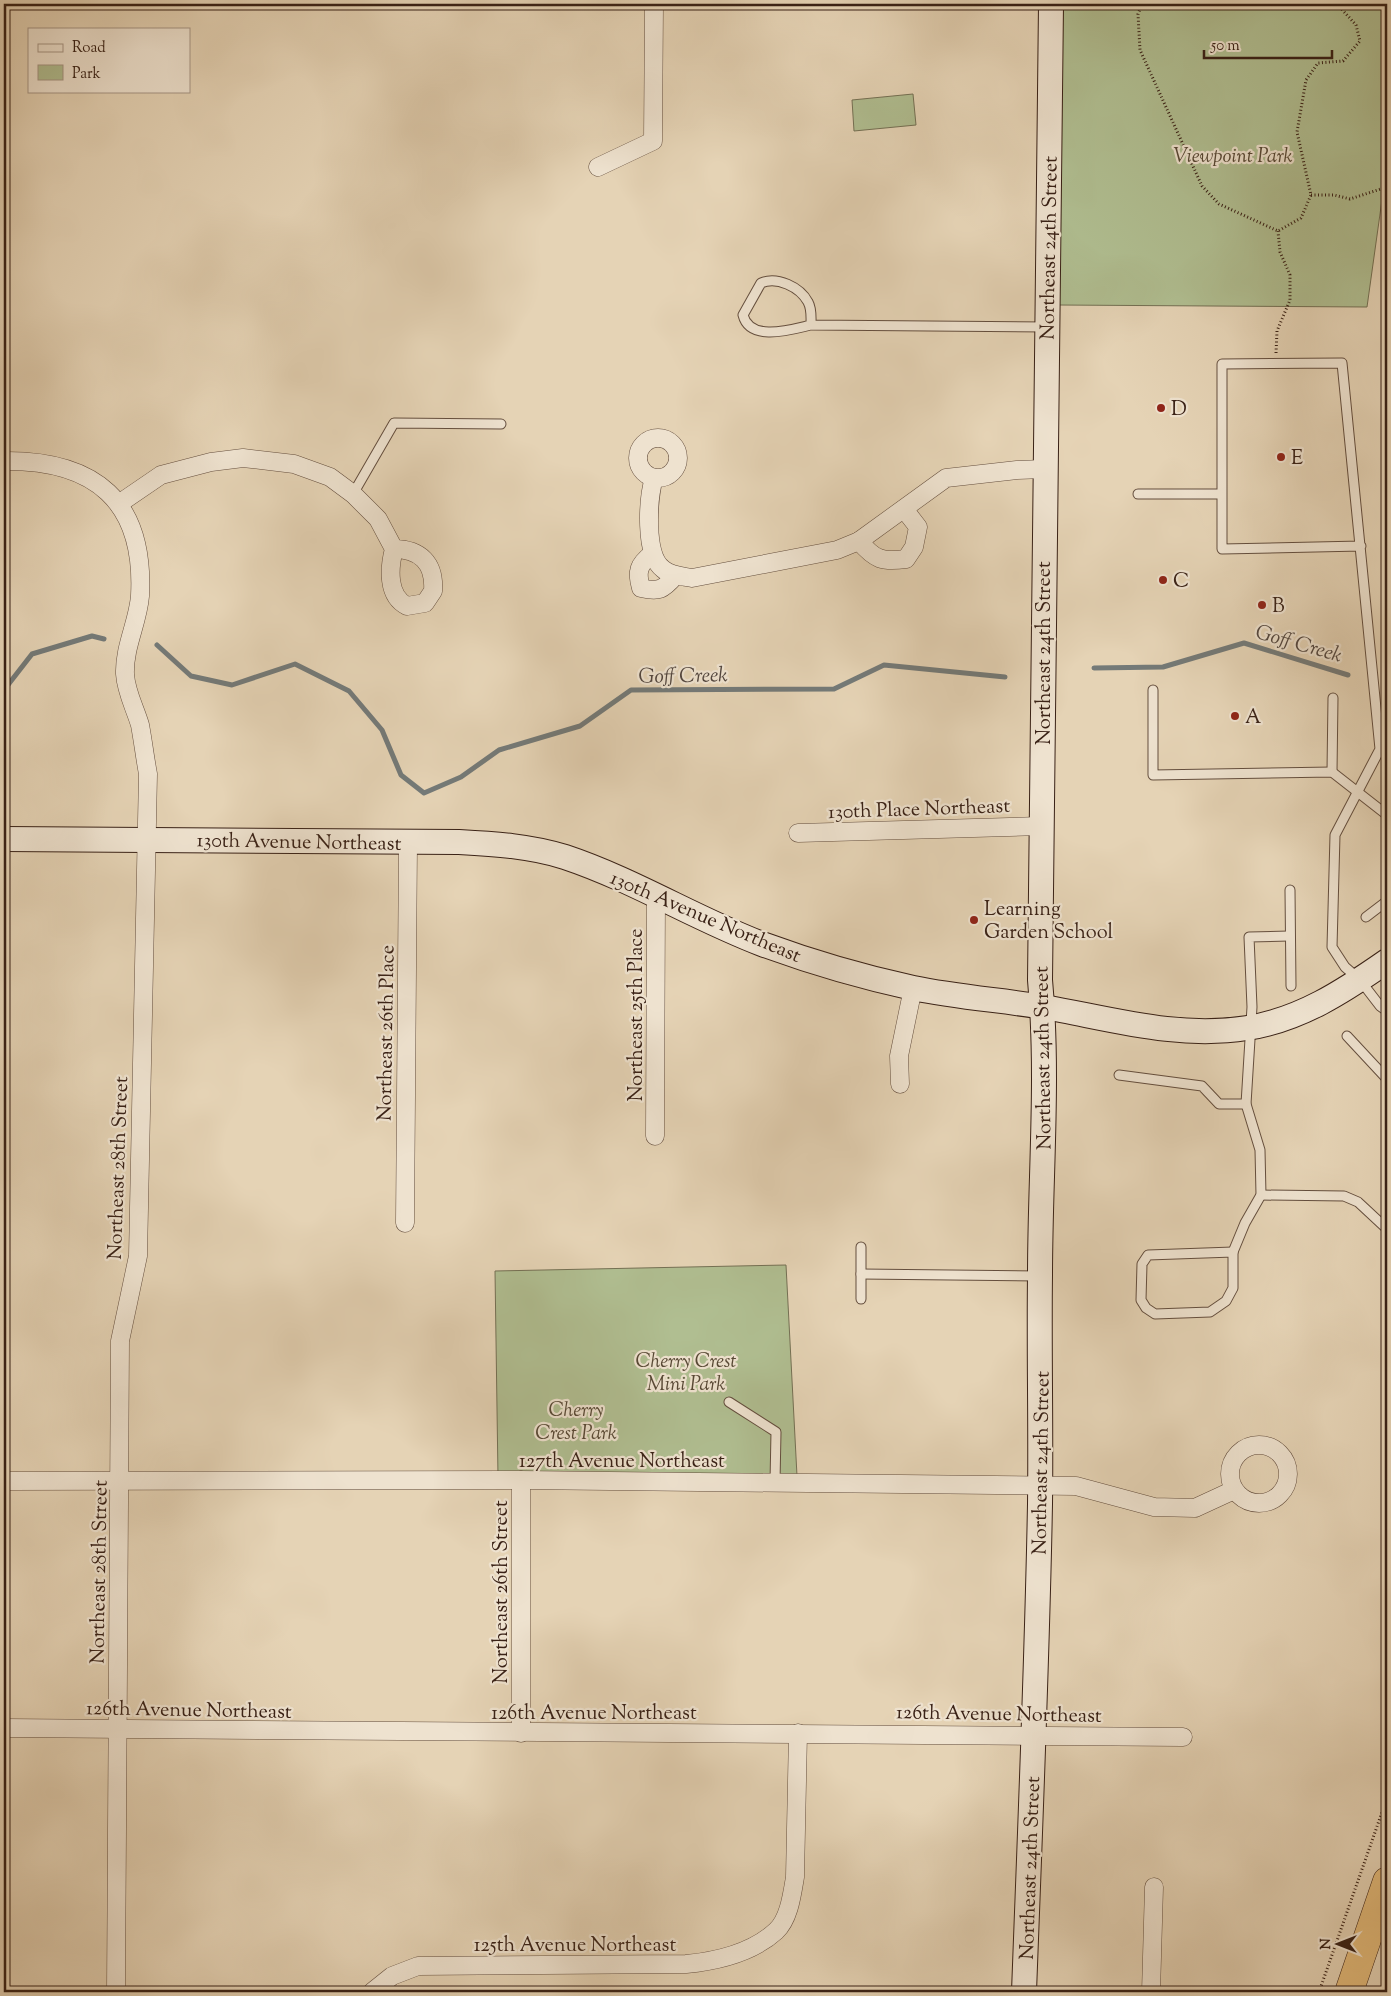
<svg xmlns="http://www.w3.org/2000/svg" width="1391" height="1996" font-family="'Sorts Mill Goudy',serif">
<rect width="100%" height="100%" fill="#e5d3b5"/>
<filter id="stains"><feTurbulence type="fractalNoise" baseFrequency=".004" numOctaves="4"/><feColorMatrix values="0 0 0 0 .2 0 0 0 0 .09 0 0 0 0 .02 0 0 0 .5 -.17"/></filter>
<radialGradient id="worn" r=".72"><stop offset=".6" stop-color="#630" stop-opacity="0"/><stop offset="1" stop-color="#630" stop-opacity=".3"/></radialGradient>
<g fill="#b0be91" stroke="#747054">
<path d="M1061,4H1387V164L1367,307L1058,305Z"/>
<path d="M913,94L916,125L854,131L852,100Z"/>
<path d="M786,1265L797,1476L498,1477L495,1271Z"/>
</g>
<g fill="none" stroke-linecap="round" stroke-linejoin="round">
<g stroke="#747a78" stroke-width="5">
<path d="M157,645L191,676L232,685L295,664L349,691L382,730L401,775L424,793L461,777L499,750L580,726L631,690L834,689L884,665L1005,677"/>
<path d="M1094,668L1163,667L1244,643L1348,675"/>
<path d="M4,690L32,654L92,636L104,639"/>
</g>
<g stroke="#644e3e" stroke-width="11">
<g id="lane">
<path d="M811,325C811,317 812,309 808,302C800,287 777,276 761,283L743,315C750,343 793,329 811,325L1047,327"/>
<path d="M353,494L394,423L501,424"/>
<path d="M1138,494H1221"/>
<path d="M1361,546L1222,549V364L1342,363L1380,749L1335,835L1332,947L1345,967L1360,980L1380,1006L1387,1011"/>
<path d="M1153,690V775L1332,772L1387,815"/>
<path d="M1332,772L1333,698"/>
<path d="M1290,890L1291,986"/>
<path d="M1366,917L1387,901"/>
<path d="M1347,1036L1387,1079"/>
<path d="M1119,1075L1202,1086L1219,1104H1246"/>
<path d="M1261,1195L1344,1196L1358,1202L1387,1229"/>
<path d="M861,1247V1299"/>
<path d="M1233,1252L1245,1223L1261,1195L1260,1150L1246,1104L1252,1007L1249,937L1289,936"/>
<path d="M1233,1252V1288L1226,1301L1210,1312L1155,1314L1146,1308L1141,1300L1142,1264L1148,1255Z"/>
<path d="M861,1274L1039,1276"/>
<path d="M729,1402L776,1432L775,1482"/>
</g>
</g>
<g stroke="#644e3e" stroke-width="19">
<g id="street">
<path d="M598,167L653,141L654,4"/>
<circle cx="658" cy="458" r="20"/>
<path d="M4,461C95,460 145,501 140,596C138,622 124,647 125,674C126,692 135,708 140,725C143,741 145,758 148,774L138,1256L120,1341L116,1992"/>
<path d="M654,478C648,498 644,555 663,569C671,576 682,576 692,578L837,550L859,541L946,478L1017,470L1044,469"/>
<path d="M120,503L161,475L211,462L243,458L294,464L330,477L353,494L378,519L394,549C389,568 387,596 407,606L425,603L433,591C435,563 420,549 394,549"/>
<path d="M859,541C875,560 882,562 906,559L914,547L918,527L904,509"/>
<path d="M652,554C639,564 636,571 641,588C659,592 663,590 675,576"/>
<path d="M798,833L1041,826"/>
<path d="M900,1084L899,1056L913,988"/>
<path d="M655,1136L656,895"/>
<path d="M405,1223L408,843"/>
<circle cx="1259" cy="1474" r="29"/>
<path d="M4,1481L521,1480L1076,1486L1154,1507L1195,1508L1234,1490"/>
<path d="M4,1728L1183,1737"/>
<path d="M521,1733V1480"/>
<path d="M372,1992L392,1976L418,1966L686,1964C717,1961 752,1953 776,1931C789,1919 792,1895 795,1877L798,1733"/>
<path d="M1151,1992L1154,1887"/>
</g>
</g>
<g stroke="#392116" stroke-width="26">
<g id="secondary">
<path d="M4,839L459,842C495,844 530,846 565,857C634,880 696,919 762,944C811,962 862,977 913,988C956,997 1000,1000 1044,1007C1112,1019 1178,1039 1247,1028C1300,1020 1344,991 1387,961"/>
<path d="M1024,1992C1030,1830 1037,1667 1040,1504C1041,1428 1039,1351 1040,1275C1040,1177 1049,1078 1040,980L1051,4"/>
</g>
</g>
<g stroke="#392116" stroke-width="29">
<path id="highway" d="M1349,1992L1387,1881"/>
</g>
<g stroke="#392116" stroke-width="3" stroke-dasharray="1 2.5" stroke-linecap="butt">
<path d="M1142,4L1138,14L1140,50L1202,186L1219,204L1278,231L1301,218L1311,195L1297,132L1306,80L1318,63L1343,61L1360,41L1356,25L1337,4"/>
<path d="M1311,195H1334L1350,199L1387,187"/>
<path d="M1276,353L1277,331L1290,300V275L1280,252L1278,231"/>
<path d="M1319,1992L1387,1798"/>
</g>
<use href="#lane" stroke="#eee2cf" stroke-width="9"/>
<use href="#street" stroke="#eee2cf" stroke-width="18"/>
<use href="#secondary" stroke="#eee2cf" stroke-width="24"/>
<use href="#highway" stroke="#e2ba7a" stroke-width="28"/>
</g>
<g fill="#8f2418" stroke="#eee2cf" stroke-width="2">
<circle cx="1161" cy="408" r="5"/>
<circle cx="1281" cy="457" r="5"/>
<circle cx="1163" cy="580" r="5"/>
<circle cx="1262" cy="605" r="5"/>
<circle cx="1235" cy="716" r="5"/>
<circle cx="974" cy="920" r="5"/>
</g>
<g text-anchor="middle" stroke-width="4.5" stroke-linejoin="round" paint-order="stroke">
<g font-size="20" font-style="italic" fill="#574835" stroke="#eee2cf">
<text x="1233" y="162">Viewpoint Park</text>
<text x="686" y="1367">Cherry Crest<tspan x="686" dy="23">Mini Park</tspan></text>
<text x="576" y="1416">Cherry<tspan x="576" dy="23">Crest Park</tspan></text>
</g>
<g font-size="20" fill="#392116" stroke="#eee2cf">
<text transform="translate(1048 248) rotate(-89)" y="7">Northeast 24th Street</text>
<text transform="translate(1043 653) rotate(-90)" y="7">Northeast 24th Street</text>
<text transform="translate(919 808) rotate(-2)" y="7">130th Place Northeast</text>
<text transform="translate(299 841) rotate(1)" y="7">130th Avenue Northeast</text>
<text transform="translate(706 916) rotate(23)" y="7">130th Avenue Northeast</text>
<text transform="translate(635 1015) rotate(-90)" y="7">Northeast 25th Place</text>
<text transform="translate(385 1033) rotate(-89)" y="7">Northeast 26th Place</text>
<text transform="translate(1042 1058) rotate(-91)" y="7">Northeast 24th Street</text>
<text transform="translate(117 1168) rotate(-88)" y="7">Northeast 28th Street</text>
<text x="622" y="1467">127th Avenue Northeast</text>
<text transform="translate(1040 1463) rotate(-89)" y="7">Northeast 24th Street</text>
<text transform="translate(98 1572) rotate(-89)" y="7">Northeast 28th Street</text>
<text transform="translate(500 1592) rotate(-90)" y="7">Northeast 26th Street</text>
<text transform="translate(189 1709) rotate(1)" y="7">126th Avenue Northeast</text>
<text x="594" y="1719">126th Avenue Northeast</text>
<text transform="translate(999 1713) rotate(1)" y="7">126th Avenue Northeast</text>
<text transform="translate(1029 1868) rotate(-88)" y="7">Northeast 24th Street</text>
<text x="575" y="1951">125th Avenue Northeast</text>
</g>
<g font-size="20" fill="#392116" stroke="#eee2cf" text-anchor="start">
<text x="1171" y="415">D</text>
<text x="1291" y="464">E</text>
<text x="1173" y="587">C</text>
<text x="1272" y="612">B</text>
<text x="1245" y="723">A</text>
<text x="984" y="915">Learning<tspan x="984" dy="23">Garden School</tspan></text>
</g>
<g font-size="21" font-style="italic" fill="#52463f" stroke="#eee2cf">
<text transform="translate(1299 643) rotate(16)" y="7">Goff Creek</text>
<text transform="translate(683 675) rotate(-1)" y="7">Goff Creek</text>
</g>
</g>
<rect width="1391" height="1996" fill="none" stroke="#e5d3b5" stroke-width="20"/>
<rect x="5" y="5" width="1381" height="1986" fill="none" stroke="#392116" stroke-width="2.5"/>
<rect x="10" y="10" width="1371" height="1976" fill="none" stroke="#392116"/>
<rect x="28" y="28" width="162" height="65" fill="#eee2cf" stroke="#a69585"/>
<rect x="38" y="44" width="25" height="8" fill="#eee2cf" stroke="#a69585"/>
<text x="72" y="52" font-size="15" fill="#392116">Road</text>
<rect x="38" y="65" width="25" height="15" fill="#b0be91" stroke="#a69585"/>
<text x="72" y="78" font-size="15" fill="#392116">Park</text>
<g transform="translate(1338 1944) rotate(270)" stroke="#eee2cf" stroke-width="4" paint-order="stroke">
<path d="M0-4L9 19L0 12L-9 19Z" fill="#392116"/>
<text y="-8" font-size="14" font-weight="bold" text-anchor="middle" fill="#392116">N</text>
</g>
<path d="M1204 50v8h128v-8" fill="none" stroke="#392116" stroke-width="2.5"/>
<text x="1211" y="50" font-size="15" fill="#392116" stroke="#eee2cf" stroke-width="4" paint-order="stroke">50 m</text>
<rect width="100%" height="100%" filter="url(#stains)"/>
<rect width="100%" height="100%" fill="url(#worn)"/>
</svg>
